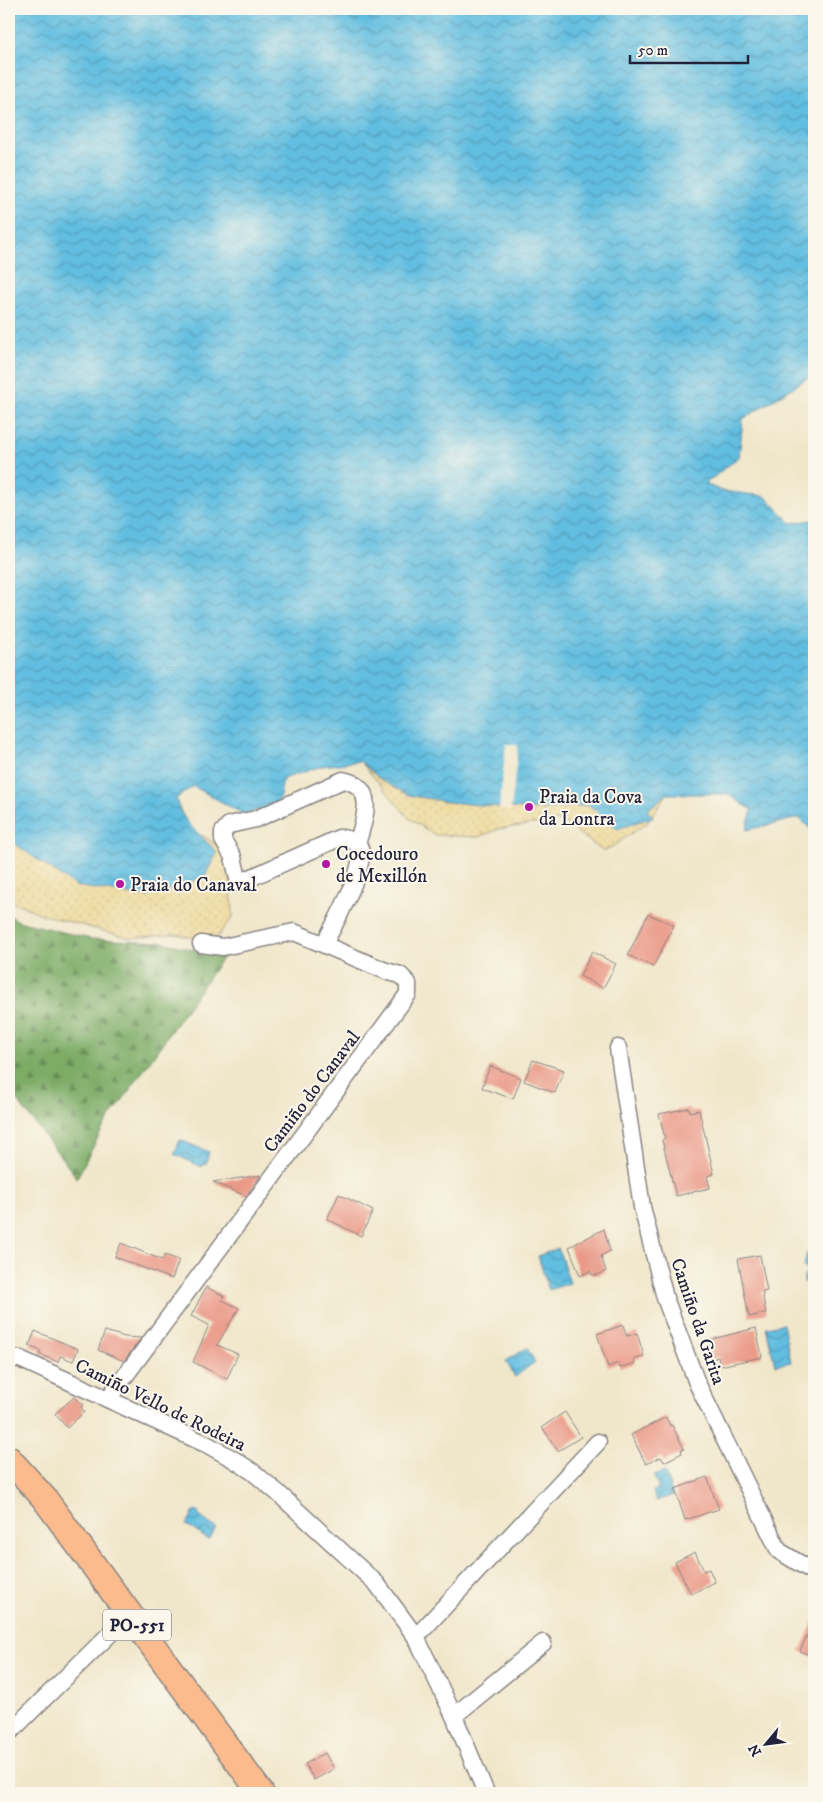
<svg xmlns="http://www.w3.org/2000/svg" width="823" height="1802" font-family="'IM FELL DW Pica',serif">
<defs>
<pattern id="forest-firs" width="22" height="20" patternUnits="userSpaceOnUse" patternTransform="scale(1.25)"><rect width="22" height="20" fill="#7dac66"/><path d="M5 1l3.5 6h-7zM16 11l3.5 6h-7z" fill="#668c55"/></pattern>
<pattern id="sand-dots" width="8" height="8" patternUnits="userSpaceOnUse" patternTransform="scale(1.25)"><rect width="8" height="8" fill="#eeda9e"/><path d="M2 2h.1M6 6h.1" fill="none" stroke="#ccbb89" stroke-width="1.8" stroke-linecap="round"/></pattern>
<pattern id="water-waves" width="16" height="10" patternUnits="userSpaceOnUse" patternTransform="scale(1.25)"><rect width="16" height="10" fill="#62bee0"/><path d="M0 5q4-4 8 0t8 0" fill="none" stroke="#509ab7"/></pattern>
</defs>
<rect width="100%" height="100%" fill="#fbf7ec"/>
<filter id="ink" filterUnits="userSpaceOnUse"><feTurbulence type="fractalNoise" baseFrequency=".02" numOctaves="2"/><feDisplacementMap in="SourceGraphic" scale="10" xChannelSelector="R" yChannelSelector="G"/><feConvolveMatrix kernelMatrix="1 2 1 2 8 2 1 2 1" color-interpolation-filters="sRGB"/></filter>
<filter id="wash" filterUnits="userSpaceOnUse"><feTurbulence type="fractalNoise" baseFrequency=".0096" numOctaves="4" result="noise"/><feDisplacementMap in="SourceGraphic" scale="20" xChannelSelector="R" yChannelSelector="G"/><feGaussianBlur stdDeviation="1.12" result="paint"/><feColorMatrix in="noise" values="0 0 0 0 0 0 0 0 0 0 0 0 0 0 0 0 0 1.4 0 .05"/><feComposite in="paint" operator="in"/></filter>
<g filter="url(#wash)">
<rect width="100%" height="100%" fill="#f0e7cb"/>
<path fill="url(#forest-firs)" stroke="#506750" d="M9,915L18,921L91,939L162,942L223,957L103,1128L77,1178L9,1090Z"/>
<g fill="url(#sand-dots)" stroke="#887e6c">
<path d="M360,761L667,794L647,823L604,852L561,820L499,829L478,837L435,835L409,818Z"/>
<path d="M9,821L177,860L202,835L229,854L233,917L213,942L176,934L130,938L44,915L9,900Z"/>
</g>
<g fill="url(#water-waves)" stroke="#42708e">
<path d="M9,9H814V374L743,419L739,457L705,484L722,491L765,496L791,523L814,520V832L799,818L746,830L752,810L727,794H667L647,810L653,817L617,829L589,805L531,810L447,802L408,795L381,780L360,761L322,766L283,779L278,807L243,814L193,786L176,799C185,828 199,831 217,853L205,876L147,897L75,886L9,840Z"/>
<path d="M180,1140L209,1152L206,1164L204,1163L202,1167L174,1154Z"/>
<path d="M558,1248L570,1283L549,1290L538,1256Z"/>
<path d="M814,1252V1284L804,1282V1276L809,1270L804,1267L807,1253Z"/>
<path d="M783,1324L791,1362L775,1365L766,1327Z"/>
<path d="M527,1348L535,1362L515,1377L506,1361Z"/>
<path d="M665,1472L673,1495L656,1501L653,1491L659,1489L654,1476Z"/>
<path d="M198,1511L199,1516L216,1528L209,1540L186,1525L194,1512Z"/>
</g>
<path fill="#f0e7cb" d="M506,744L518,745L511,811L499,809Z"/>
<g id="blocks">
<g fill="#ea9987">
<path d="M648,914L674,925L653,967L628,955Z"/>
<path d="M592,952L616,964L603,988L580,976Z"/>
<path d="M533,1060L564,1070L555,1093L524,1081Z"/>
<path d="M490,1066L521,1078L513,1099L482,1088Z"/>
<path d="M689,1108L690,1112L699,1110L714,1174L707,1176L710,1188L676,1196L662,1140L665,1138L659,1114Z"/>
<path d="M261,1175L246,1196L213,1182Z"/>
<path d="M339,1194L373,1211L361,1236L327,1219Z"/>
<path d="M604,1229L610,1251L601,1256L606,1271L598,1275H592L590,1271L580,1276L569,1247Z"/>
<path d="M121,1243L162,1260L165,1255L179,1260L172,1279L115,1257Z"/>
<path d="M760,1255L767,1291L762,1292L766,1313L749,1317L738,1259Z"/>
<path d="M206,1287L224,1296L222,1300L239,1308L217,1345L238,1354L227,1379L193,1362L209,1325L191,1316Z"/>
<path d="M623,1325L627,1336L637,1333L644,1356L634,1360L635,1363L620,1368L618,1363L608,1367L597,1334Z"/>
<path d="M756,1328L762,1357L720,1366L718,1357L712,1359L708,1340Z"/>
<path d="M35,1331L78,1349L73,1361L60,1356L58,1362L39,1354L41,1351L29,1346Z"/>
<path d="M105,1331L125,1337L141,1338L124,1361L98,1350Z"/>
<path d="M74,1397L83,1405L81,1407L84,1412L67,1428L55,1414Z"/>
<path d="M565,1412L581,1437L558,1451L542,1427Z"/>
<path d="M666,1417L670,1426L672,1425L684,1449L681,1450L682,1453L664,1462L661,1457L646,1464L631,1435Z"/>
<path d="M707,1477L719,1509L685,1520L675,1489Z"/>
<path d="M695,1552L704,1571L709,1569L715,1582L691,1594L675,1562Z"/>
<path d="M814,1620V1657L800,1651Z"/>
<path d="M325,1753L334,1769L314,1780L305,1764Z"/>
</g>
</g>
</g>
<g filter="url(#ink)">
<use href="#blocks" fill-opacity="0" stroke="#898483" stroke-width="1"/>
<g fill="none" stroke-linecap="round" stroke-linejoin="round">
<g stroke="#898483" stroke-width="19">
<g id="street">
<path d="M324,944C335,924 361,876 361,854C361,842 349,838 339,838L239,883L233,857L223,840V832L229,825L256,819L343,780C378,787 364,820 357,844"/>
<path d="M618,1048L642,1207L665,1298L697,1383L779,1551L814,1572"/>
<path d="M9,1358L20,1359L208,1445L233,1459L253,1472L278,1493L377,1584L416,1637L454,1716L486,1793"/>
<path d="M108,1399L408,994V983L400,975L386,971L294,932L223,947L201,944"/>
<path d="M416,1637L598,1442"/>
<path d="M454,1716L543,1643"/>
<path d="M9,1733L120,1624"/>
</g>
</g>
<g stroke="#898483" stroke-width="28">
<path id="primary" d="M9,1459L44,1498L261,1793"/>
</g>
<use href="#street" stroke="#fff" stroke-width="16"/>
<use href="#primary" stroke="#fbbb8d" stroke-width="25"/>
</g>
</g>
<g fill="#b5179e" stroke="#fbf7ec" stroke-width="2">
<circle cx="529" cy="807" r="5"/>
<circle cx="326" cy="864" r="5"/>
<circle cx="120" cy="884" r="5"/>
</g>
<g text-anchor="middle" stroke-width="4" stroke-linejoin="round" paint-order="stroke">
<rect fill="#fbf7ec" stroke="#636270" stroke-width="1" x="103" y="1609.5" width="68" height="31" rx="4"/>
<g font-size="18" font-weight="bold" fill="#22223b">
<text x="137" y="1631">PO-551</text>
</g>
<g font-size="19" fill="#22223b" stroke="#fbf7ec" text-anchor="start">
<text x="539" y="803">Praia da Cova<tspan x="539" dy="22">da Lontra</tspan></text>
<text x="336" y="860">Cocedouro<tspan x="336" dy="22">de Mexillón</tspan></text>
<text x="130" y="891">Praia do Canaval</text>
</g>
<g font-size="19" fill="#22223b" stroke="#fbf7ec">
<text transform="translate(311 1091) rotate(-53)" y="7">Camiño do Canaval</text>
<text transform="translate(699 1321) rotate(71)" y="7">Camiño da Garita</text>
<text transform="translate(161 1404) rotate(26)" y="7">Camiño Vello de Rodeira</text>
</g>
</g>
<rect width="823" height="1802" fill="none" stroke="#fbf7ec" stroke-width="30"/>
<g transform="translate(766 1744) rotate(241)" stroke="#fbf7ec" stroke-width="4" paint-order="stroke">
<path d="M0-4L9 19L0 12L-9 19Z" fill="#22223b"/>
<text y="-8" font-size="14" font-weight="bold" text-anchor="middle" fill="#22223b">N</text>
</g>
<path d="M630 55v8h118v-8" fill="none" stroke="#22223b" stroke-width="2.5"/>
<text x="638" y="55" font-size="15" fill="#22223b" stroke="#fbf7ec" stroke-width="4" paint-order="stroke">50 m</text>
</svg>
